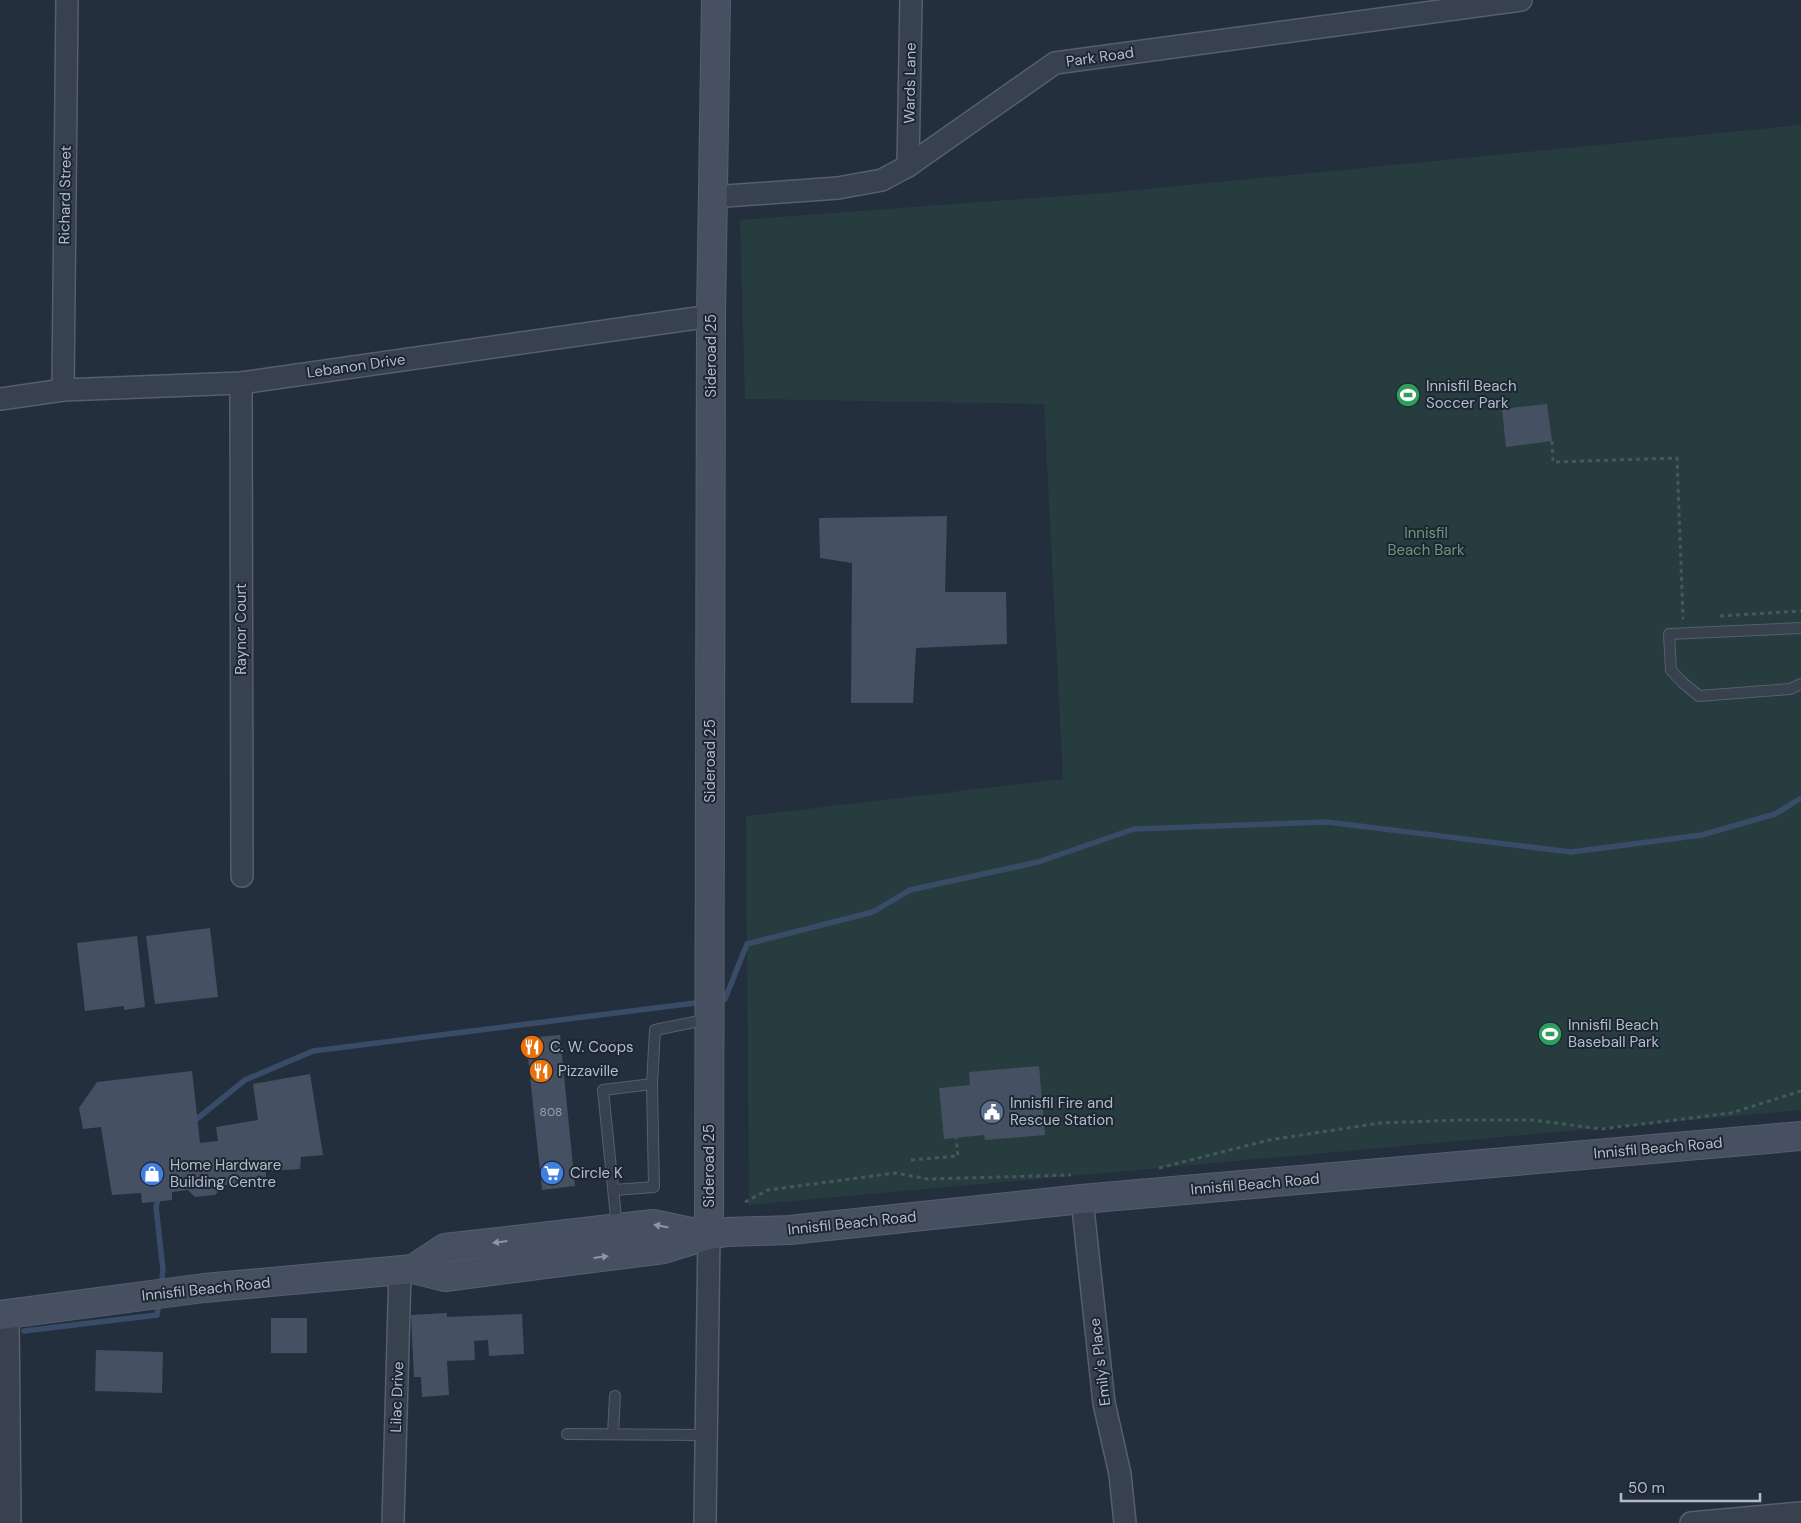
<svg xmlns="http://www.w3.org/2000/svg" width="1801" height="1523" font-family="'DM Sans',sans-serif">
<rect width="100%" height="100%" fill="#242f3e"/>
<path fill="#263c3f" d="M1801,125V1110L749,1205L746,816L1063,779L1044,404L745,399L740,220L1117,192Z"/>
<g fill="none" stroke-linecap="round" stroke-linejoin="round">
<g stroke="#394c67" stroke-width="5.5">
<path d="M717,1000L725,999L747,944L873,912L910,890L1038,862L1134,829L1327,822L1571,852L1702,835L1775,814L1801,798"/>
<path d="M193,1122L245,1080L313,1051L703,1002"/>
<path d="M159,1195L156,1207L163,1270L161,1287"/>
<path d="M24,1331L157,1315L159,1302"/>
</g>
</g>
<g fill="#455162">
<path d="M1547,404L1552,441L1506,447L1502,409Z"/>
<path d="M947,516L945,592H1006L1007,644L916,648L913,703H851L852,563L820,558L819,518Z"/>
<path d="M210,928L218,997L155,1004L146,936Z"/>
<path d="M137,936L145,1007L124,1010V1006L85,1011L77,943Z"/>
<path d="M560,1035L575,1186L542,1190L526,1038Z"/>
<path d="M1039,1066L1045,1135L985,1140L984,1135L944,1139L939,1088L970,1085L969,1072Z"/>
<path d="M192,1071L200,1143L218,1141L216,1127L258,1120L253,1084L310,1074L323,1155L301,1157L300,1169L266,1171V1182L224,1185L215,1195L195,1197L188,1190L172,1192V1200L142,1203L141,1193L112,1195L101,1127L83,1129L79,1108L97,1082Z"/>
<path d="M447,1313V1317L522,1314L524,1354L489,1356L488,1340L474,1341L475,1360L447,1361L449,1395L422,1397L421,1377H414L411,1315Z"/>
<rect x="271" y="1318" width="36" height="35"/>
<path d="M96,1350L163,1352L162,1393L95,1391Z"/>
</g>
<g fill="none" stroke-linecap="round" stroke-linejoin="round">
<g stroke="#565f6c" stroke-width="12">
<g id="lane">
<path d="M1801,628L1669,634L1671,670L1682,682L1699,696L1790,689L1801,684"/>
<path d="M614,1190L654,1187L652,1084"/>
<path d="M617,1227L603,1090L652,1084L655,1030L709,1019"/>
<path d="M567,1434L706,1435"/>
<path d="M613,1434L615,1396"/>
</g>
</g>
<g stroke="#565f6c" stroke-width="24">
<g id="street">
<path d="M908,166L911,0"/>
<path d="M712,197L838,188L882,180L908,166L1055,63L1521,0"/>
<path d="M241,383L242,876"/>
<path d="M63,390L67,0"/>
<path d="M0,399L63,390L241,383L711,316"/>
<path d="M1082,1199L1104,1403L1120,1474L1125,1523"/>
<path d="M8,1315L10,1523"/>
<path d="M393,1523L400,1270"/>
<path d="M705,1523L709,1235"/>
<path d="M1691,1523L1801,1513"/>
</g>
</g>
<g stroke="#565f6c" stroke-width="30">
<g id="secondary">
<path d="M709,1235L711,316L716,0"/>
<path d="M413,1269L445,1248L653,1224L705,1235"/>
<path d="M0,1315L204,1288L413,1269L445,1277L664,1249L709,1235L727,1232L790,1230L1082,1199L1801,1136"/>
</g>
</g>
<g stroke="#44595c" stroke-width="3" stroke-dasharray="4 4" stroke-linecap="butt">
<path d="M1552,441L1553,462L1677,458L1683,618H1684"/>
<path d="M1720,616L1801,611"/>
<path d="M911,1160L958,1156L956,1138"/>
<path d="M1159,1168L1269,1140L1380,1123L1461,1120H1532L1602,1129L1731,1113L1801,1091"/>
<path d="M745,1202L768,1190L895,1173L928,1179L1071,1175"/>
</g>
<use href="#lane" stroke="#38414e" stroke-width="10"/>
<use href="#street" stroke="#38414e" stroke-width="21"/>
<use href="#secondary" stroke="#465061" stroke-width="28"/>
</g>
<defs><path id="oneway-solid" d="M-6-.8H1V-3.2L6.5 0L1 3.2V.8H-6Z" transform="scale(1.25)"/></defs>
<g fill="#8e96a5">
<use href="#oneway-solid" transform="translate(661 1226) rotate(-169)"/>
<use href="#oneway-solid" transform="translate(500 1242) rotate(173)"/>
<use href="#oneway-solid" transform="translate(601 1257) rotate(-7)"/>
</g>
<defs>
<g id="stadium-disc" transform="scale(1.25)"><circle r="9.5" fill="#2e9e5b" stroke="#1d2633"/><path d="M0-5a6.5 5 0 1 0 0 10a6.5 5 0 1 0 0-10ZM-3.5-1.8h7v3.6h-7Z" fill="#fff"/></g>
<g id="restaurant-disc" transform="scale(1.25)"><circle r="9.5" fill="#e8710a" stroke="#1d2633"/><path d="M-5-6h1v4h1v-4h1v4h1v-4h1v5L-1.5 .5V6h-2V.5L-5-1ZM5-6V6H3V1.5H1.5Q1.5-4 5-6Z" fill="#fff"/></g>
<g id="civic-disc" transform="scale(1.25)"><circle r="9.5" fill="#5c6f8a" stroke="#1d2633"/><path d="M-.6-6.5H3V-4.5H.6V-3L4-1V1h2V6H-6V1h2V-1L-.6-3ZM-1.2 2.5V6h2.4V2.5Z" fill="#fff"/></g>
<g id="supermarket-disc" transform="scale(1.25)"><circle r="9.5" fill="#3f7fe0" stroke="#1d2633"/><path d="M-6-5.5h2.5l.6 2H6L4.5 2H-2.5L-4.4-4H-6ZM-1.5 3.2a1.3 1.3 0 1 0 .1 0ZM3 3.2a1.3 1.3 0 1 0 .1 0Z" fill="#fff"/></g>
<g id="shop-disc" transform="scale(1.25)"><circle r="9.5" fill="#3f7fe0" stroke="#1d2633"/><path d="M-5-2.5h2.3a2.7 3.5 0 0 1 5.4 0H5L5.5 6h-11ZM-1.5-2.5h3a1.5 2.3 0 0 0-3 0Z" fill="#fff"/></g>
</defs>
<g fill-rule="evenodd">
<use href="#stadium-disc" x="1408" y="395"/>
<use href="#stadium-disc" x="1550" y="1034"/>
<use href="#restaurant-disc" x="532" y="1047"/>
<use href="#restaurant-disc" x="541" y="1071"/>
<use href="#civic-disc" x="992" y="1112"/>
<use href="#supermarket-disc" x="552" y="1173"/>
<use href="#shop-disc" x="152" y="1174"/>
</g>
<g text-anchor="middle" stroke-width="4" stroke-linejoin="round" paint-order="stroke">
<g font-size="12" fill="#98a1af">
<text x="551" y="1116">808</text>
</g>
<g font-size="15" fill="#b4bcc9" stroke="#1d2633">
<text transform="translate(1100 57) rotate(-8)" y="5">Park Road</text>
<text transform="translate(910 83) rotate(-89)" y="5">Wards Lane</text>
<text transform="translate(65 195) rotate(-89)" y="5">Richard Street</text>
<text transform="translate(711 356) rotate(-90)" y="5">Sideroad 25</text>
<text transform="translate(356 366) rotate(-8)" y="5">Lebanon Drive</text>
<text transform="translate(241 629) rotate(-90)" y="5">Raynor Court</text>
<text transform="translate(710 761) rotate(-90)" y="5">Sideroad 25</text>
<text transform="translate(1658 1148) rotate(-5)" y="5">Innisfil Beach Road</text>
<text transform="translate(709 1166) rotate(-90)" y="5">Sideroad 25</text>
<text transform="translate(1255 1184) rotate(-5)" y="5">Innisfil Beach Road</text>
<text transform="translate(852 1223) rotate(-6)" y="5">Innisfil Beach Road</text>
<text transform="translate(206 1289) rotate(-6)" y="5">Innisfil Beach Road</text>
<text transform="translate(1100 1362) rotate(-97)" y="5">Emily's Place</text>
<text transform="translate(397 1397) rotate(-88)" y="5">Lilac Drive</text>
</g>
<g font-size="15" fill="#b4bcc9" stroke="#1d2633" text-anchor="start">
<text x="1426" y="391">Innisfil Beach<tspan x="1426" dy="17">Soccer Park</tspan></text>
<text x="1568" y="1030">Innisfil Beach<tspan x="1568" dy="17">Baseball Park</tspan></text>
<text x="550" y="1052">C. W. Coops</text>
<text x="558" y="1076">Pizzaville</text>
<text x="1010" y="1108">Innisfil Fire and<tspan x="1010" dy="17">Rescue Station</tspan></text>
<text x="170" y="1170">Home Hardware<tspan x="170" dy="17">Building Centre</tspan></text>
<text x="570" y="1178">Circle K</text>
</g>
<g font-size="15" fill="#6b9a76" stroke="#1d2633">
<text x="1426" y="538">Innisfil<tspan x="1426" dy="17">Beach Bark</tspan></text>
</g>
</g>
<path d="M1621 1493v8h139v-8" fill="none" stroke="#b4bcc9" stroke-width="2.5"/>
<text x="1628" y="1493" font-size="15" fill="#b4bcc9" stroke="#1d2633" stroke-width="4" paint-order="stroke">50 m</text>
</svg>
